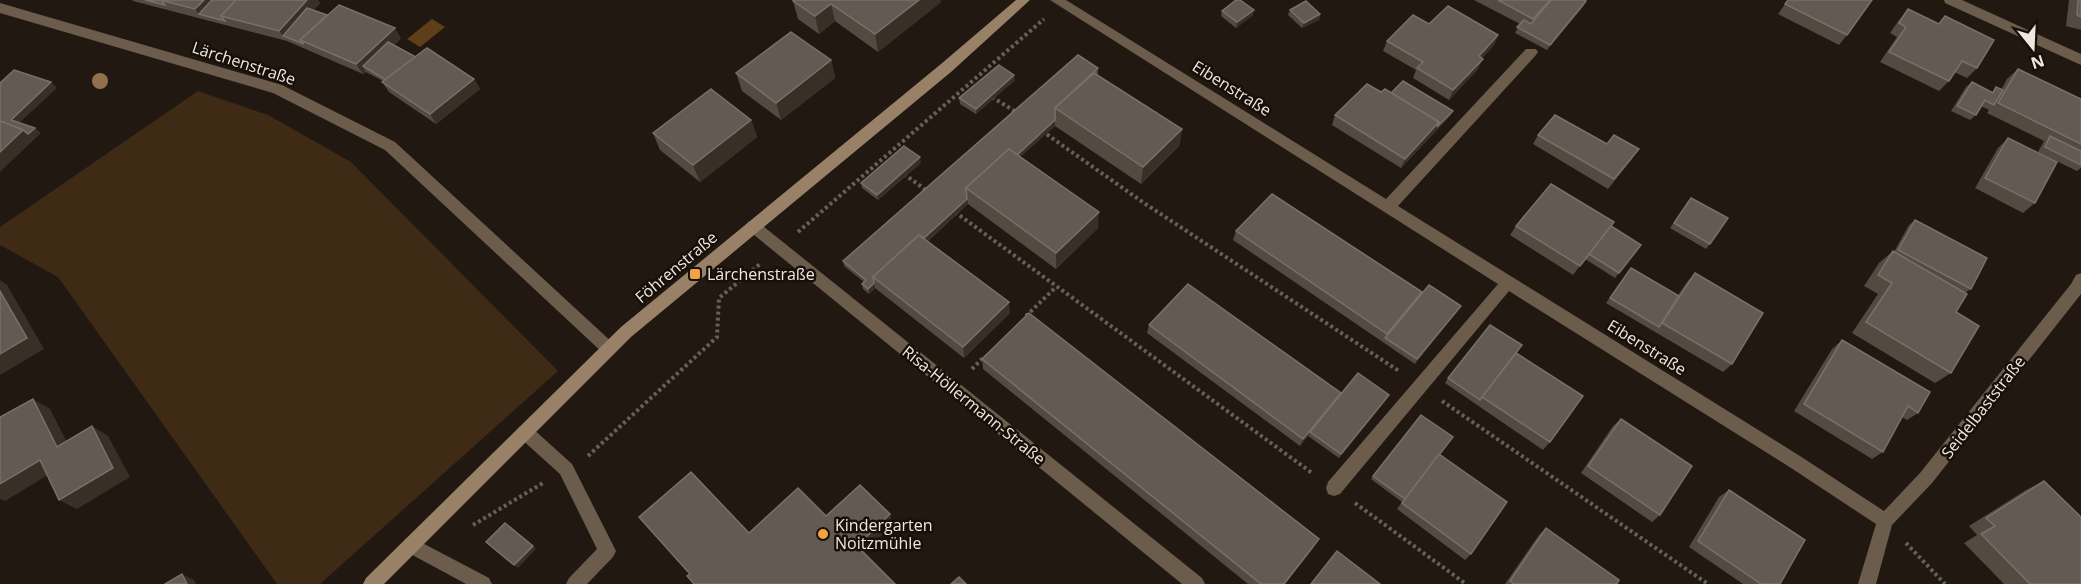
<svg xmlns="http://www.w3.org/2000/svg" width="2081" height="584" font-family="'Open Sans',sans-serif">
<rect width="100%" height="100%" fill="#211911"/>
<path fill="#3e2a15" d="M198,91L268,115L351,162L558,371L320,584H277L58,277L0,245V227Z"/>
<path fill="#5f3f19" d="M432,19L445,27L420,47L407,39Z"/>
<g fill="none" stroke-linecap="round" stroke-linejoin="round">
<g stroke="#676059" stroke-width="4" stroke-dasharray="3 3" stroke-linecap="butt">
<path d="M992,97L1016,112"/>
<path d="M1042,131L1144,203L1399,371"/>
<path d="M904,174L927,191"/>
<path d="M955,212L1312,473"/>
<path d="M798,232L1044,19"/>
<path d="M1026,316L1056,287"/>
<path d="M972,369L984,357"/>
<path d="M1442,401L1708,584"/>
<path d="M588,456L717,337L719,298L760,264"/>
<path d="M1355,503L1466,584"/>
<path d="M473,525L543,483"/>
<path d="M1906,543L1945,584"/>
</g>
<g fill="#6b5c4c" fill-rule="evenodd">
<path d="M525,425L531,427L572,464L616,551L613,557L587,584H566L569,578L597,549L560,474L519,437L517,432L519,427Z"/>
<path d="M411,537L489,578L492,584H466L405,551L403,545L405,539Z"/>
</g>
<g fill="#6b5c4c" fill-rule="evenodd">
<path d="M1050,0H1066L1386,199L1526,49H1536L1538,52L1536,55L1398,206L1800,456L1884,511L1920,473L2071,284L2076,275L2081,273V294L1932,483L1892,525L1876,584H1858L1876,524L1788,466L1509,291L1340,494L1334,496L1328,494L1326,488L1328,482L1498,284Z"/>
<path d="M1944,0H1962L2081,54V65L1945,3Z"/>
<path d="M0,3L282,85L395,142L614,344L617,349L614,354L609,356L604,354L385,150L273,93L0,13Z"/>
<path d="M753,220L758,222L1202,578L1205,584H1182L748,230L746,226L748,222Z"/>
</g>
<path fill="#998168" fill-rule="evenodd" d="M1016,0H1030L951,72L631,337L384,584H363L366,578L621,327L941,64Z"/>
</g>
<circle fill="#92704c" cx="100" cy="81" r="8"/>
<g fill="#534a41">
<path d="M132,0H318L320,3L314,10L401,38L394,45L416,57L474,79L480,89L436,124L389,92L382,82L383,81L366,72L363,74L287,41L133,1Z"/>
<path d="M1474,0H1584L1586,1L1583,7L1547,50L1515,33L1520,24Z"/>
<path d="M1788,0L1847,35L1839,45L1778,14Z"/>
<path d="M2069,0H2081V30L2066,26Z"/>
<path d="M793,1L941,2L878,52L835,21L819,34L798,19Z"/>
<path d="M1908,9L1938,24L1945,16L1977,68L1967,78L1954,72L1949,81L1939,91L1880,62L1897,37L1890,33L1899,20Z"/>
<path d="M1290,10L1320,14L1319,20L1302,28L1288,15Z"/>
<path d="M1222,11L1253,15L1236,28L1221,16Z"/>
<path d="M1498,35L1494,45L1482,58L1478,69L1449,100L1413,78L1416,70L1383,51L1387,41Z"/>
<path d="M831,60L835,78L781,120L742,91L736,73Z"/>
<path d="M1098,68V74L1097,75L1182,129L1179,146L1141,184L1055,126L1020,157L1098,228L1056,269L968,204L928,241L1010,313L964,358L875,288L869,294L863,289L862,284L864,282L844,266L843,261Z"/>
<path d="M2018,69L2081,99V168L2077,171L2038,152L2044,141L1987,113L1989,110L1981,106L1976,115L1970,120L1951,111L1966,87L1972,82L1992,92L1996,87L2001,90L2007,79Z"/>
<path d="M1015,80L976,114L960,104L959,98Z"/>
<path d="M1381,92L1391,93L1453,111L1450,116L1401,168L1332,125L1335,115Z"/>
<path d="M751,120L757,137L700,182L660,150L653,133Z"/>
<path d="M1538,135L1632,159L1608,189L1533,144Z"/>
<path d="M2008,138L2035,203L2023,213L1975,188L1998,148Z"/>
<path d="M921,163L878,200L862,188L861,183Z"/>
<path d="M1691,198L1710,244L1706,249L1670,228Z"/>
<path d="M1915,220L1971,289L1965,293L1956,312L1951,373L1935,383L1852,333L1878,294L1864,286L1879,263L1893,251L1894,252L1909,225Z"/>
<path d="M1516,226H1611L1641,245L1615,278L1585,259L1573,275L1510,235Z"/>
<path d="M1236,231L1422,292L1458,310L1415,364L1233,240Z"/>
<path d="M1631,268L1678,295L1687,282L1695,273L1732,364L1723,372L1606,303Z"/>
<path d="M1149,325L1340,396L1389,395L1339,458L1308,436L1300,446L1147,333Z"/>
<path d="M1842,340L1918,413L1907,420L1902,417L1883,452L1872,459L1794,411L1832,349Z"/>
<path d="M1516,353L1550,442L1543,450L1445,383L1448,378Z"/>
<path d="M982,359L1314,547L1285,584H1248L983,369Z"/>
<path d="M1621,419L1660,515L1652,522L1581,473L1613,426Z"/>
<path d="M1439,454L1471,554L1465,560L1397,509L1402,502L1371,479L1373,476Z"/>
<path d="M2044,481L2081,584H2004L1964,543L1977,535L1969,526L2026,490Z"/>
<path d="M1729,490L1780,584H1743L1689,547L1719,497Z"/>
<path d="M1546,528L1617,584H1505L1539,535Z"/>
</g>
<g fill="#382f27">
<path d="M204,0H222L199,14L195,9Z"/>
<path d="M307,0H318L320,3L289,39L283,36L279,31Z"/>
<path d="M919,0H941V2L878,52L875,34Z"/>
<path d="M1586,1L1583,7L1547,50L1550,45Z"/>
<path d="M831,4L835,21L819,34L815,16Z"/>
<path d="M1254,10L1253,15L1236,28L1237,22Z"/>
<path d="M1320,14L1319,20L1302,28L1304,23Z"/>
<path d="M395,28L401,38L368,70L363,66L366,72L363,74L356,64Z"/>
<path d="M1498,35L1494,45L1474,66L1479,56Z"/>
<path d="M1483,59L1478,69L1449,100L1453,90Z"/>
<path d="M831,60L835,78L781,120L776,103Z"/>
<path d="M1014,75L1015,80L976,114V109Z"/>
<path d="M474,79L480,89L436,124L430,114Z"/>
<path d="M51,82L57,88L17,125L11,120Z"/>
<path d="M1453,111L1450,116L1401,168L1405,159L1439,122Z"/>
<path d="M751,120L757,137L700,182L693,165Z"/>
<path d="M1055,120V126L977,196L974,194Z"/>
<path d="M35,128L41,133L0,172V152L23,130Z"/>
<path d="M1182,129L1179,146L1141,184L1143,167Z"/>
<path d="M920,157L921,163L878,200L877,195Z"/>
<path d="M967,199L968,204L881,283L877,280Z"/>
<path d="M1099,212L1098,228L1056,269V253Z"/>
<path d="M0,280L7,285L44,349L0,375Z"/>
<path d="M874,283L875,288L869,294L868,289Z"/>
<path d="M1009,302L1010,313L964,358L963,347Z"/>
<path d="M1461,306L1458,310L1415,364L1417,359Z"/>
<path d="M1341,393L1338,400L1310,432L1308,436L1300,446L1303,439Z"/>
<path d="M1389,395L1387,399L1339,458L1341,454Z"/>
<path d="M33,399L50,409L74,456L57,447Z"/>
<path d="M92,426L108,436L130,477L77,509L59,500Z"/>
<path d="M40,460L58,469L5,501L0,499V484Z"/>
<path d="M890,514L893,524L861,555L857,546Z"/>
<path d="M1319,539L1314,547L1285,584H1284Z"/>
<path d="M533,546L536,549L518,568L514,565Z"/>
<path d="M182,574L194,580L196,584H187Z"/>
</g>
<g fill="#635b53" stroke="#797169" stroke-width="1.5">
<path d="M145,0H161L165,5Z"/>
<path d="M160,0H204L195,9Z"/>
<path d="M212,0H236L221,16L225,21L199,14Z"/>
<path d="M236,0H307L279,31L221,16Z"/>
<path d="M794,0H919L875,34L831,4L815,16L793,1Z"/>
<path d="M1236,0H1240L1254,10L1237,22L1222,11Z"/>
<path d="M1498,0H1550L1533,19Z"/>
<path d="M1551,0H1584L1586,1L1550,45L1517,27L1524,20L1531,24Z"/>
<path d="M1788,0H1872L1847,35L1785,4Z"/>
<path d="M2078,0H2081V17L2077,15Z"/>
<path d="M1306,1L1320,14L1304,23L1290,10Z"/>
<path d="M339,5L395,28L356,64L300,40Z"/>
<path d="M1448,6L1498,35L1479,56L1483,59L1453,90L1417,68L1423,62L1387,41L1413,15L1429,24Z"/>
<path d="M307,8L327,15L300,40L304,44L283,36Z"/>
<path d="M1908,9L1939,24L1945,16L1994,40L1977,68L1962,61L1949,81L1889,52L1906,27L1899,23Z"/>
<path d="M791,32L831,60L776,103L736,73Z"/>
<path d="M388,42L416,57L386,80L363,66Z"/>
<path d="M427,48L474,79L430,114L382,82Z"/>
<path d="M1078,55L1098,68L1055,108V120L1017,155L1009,149L966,188L967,199L924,238L919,235L873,277L874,283L868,289L862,284L866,280L843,261Z"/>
<path d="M999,65L1014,75L976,109L959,98Z"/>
<path d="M2018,69L2081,99V144L1998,103Z"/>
<path d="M14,70L51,82L11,120L35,128L28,134L23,130L0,121V83Z"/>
<path d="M1094,73L1182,129L1143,167L1055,108Z"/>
<path d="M1403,81L1453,111L1437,127L1439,122L1391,93Z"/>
<path d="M1972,82L1993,93L1996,87L2003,90L1994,105L1985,100L1976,115L1957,106Z"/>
<path d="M1367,84L1381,92L1385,89L1439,122L1405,159L1335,115Z"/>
<path d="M711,89L751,120L693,165L653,133Z"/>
<path d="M1555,115L1607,144L1614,135L1639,149L1614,179L1538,135Z"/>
<path d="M0,121L23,130L0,152Z"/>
<path d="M2050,136L2081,151V165L2045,147Z"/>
<path d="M2008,138L2057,162L2035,203L1985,178Z"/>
<path d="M904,146L920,157L877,195L861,183Z"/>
<path d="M1009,149L1099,212L1056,253L966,188Z"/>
<path d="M1551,184L1614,222L1580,266L1516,226Z"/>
<path d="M1272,194L1422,292L1387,334L1236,231Z"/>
<path d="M1691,198L1728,218L1710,244L1674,223Z"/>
<path d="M1915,220L1987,258L1971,289L1898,250Z"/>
<path d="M1611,226L1641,245L1619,273L1589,254Z"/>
<path d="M919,235L1009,302L963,347L873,277Z"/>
<path d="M1893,251L1967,294L1956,312L1979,326L1951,373L1866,322L1892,283L1878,275Z"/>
<path d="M1631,268L1679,296L1659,327L1610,298Z"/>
<path d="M1695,273L1763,313L1732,364L1662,323Z"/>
<path d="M1188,284L1341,393L1303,439L1149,325Z"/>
<path d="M1429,285L1461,306L1417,359L1385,338Z"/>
<path d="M0,291L27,338L0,354Z"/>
<path d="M1029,313L1319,539L1284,584H1261L982,359Z"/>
<path d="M1490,325L1522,345L1480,400L1448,378Z"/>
<path d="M1842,340L1930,392L1918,413L1908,406L1883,452L1804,404Z"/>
<path d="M1516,353L1583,396L1550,442L1482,397Z"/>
<path d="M1358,373L1389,395L1341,454L1310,432Z"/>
<path d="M33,399L57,447L92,426L113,468L59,500L40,460L0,484V417Z"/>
<path d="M1421,415L1453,437L1405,499L1373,476Z"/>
<path d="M1621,419L1692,466L1660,515L1588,466Z"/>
<path d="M1439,454L1507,502L1471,554L1402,503Z"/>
<path d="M691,472L749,533L798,488L826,516L860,485L890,514L857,546L895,584H694L687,576L690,574L639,517Z"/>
<path d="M2044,481L2081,517V584H2030L1981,534L1995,526L1986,518Z"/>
<path d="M1729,490L1805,540L1780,584H1761L1698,541Z"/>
<path d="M505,523L533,546L514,565L486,542Z"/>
<path d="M1546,528L1619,580L1617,584H1514L1510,581Z"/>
<path d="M1337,551L1380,584H1311Z"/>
<path d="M182,574L187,584H165Z"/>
<path d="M959,577L966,584H951Z"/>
</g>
<g fill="#f3a442" stroke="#181008" stroke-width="2">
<rect x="689" y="268" width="12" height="12" rx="3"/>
<circle cx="823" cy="534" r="6"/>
</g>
<g text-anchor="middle" stroke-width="5" stroke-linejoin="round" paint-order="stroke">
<g font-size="16" fill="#eee8e3" stroke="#181008">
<text transform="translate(244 63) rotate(18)" y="6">Lärchenstraße</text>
<text transform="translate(1232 88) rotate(32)" y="6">Eibenstraße</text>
<text transform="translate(676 267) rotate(-40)" y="6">Föhrenstraße</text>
<text transform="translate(1647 347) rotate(32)" y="6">Eibenstraße</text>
<text transform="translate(974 405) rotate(39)" y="6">Risa-Höllermann-Straße</text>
<text transform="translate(1983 407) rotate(-52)" y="6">Seidelbaststraße</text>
</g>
<g font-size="16" fill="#eee8e3" stroke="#181008" text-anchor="start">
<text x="707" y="280">Lärchenstraße</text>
<text x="835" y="531">Kindergarten<tspan x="835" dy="18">Noitzmühle</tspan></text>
</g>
</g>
<g transform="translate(2033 48) rotate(162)" stroke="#181008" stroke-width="4.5" paint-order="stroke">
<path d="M0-4.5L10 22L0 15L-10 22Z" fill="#eee8e3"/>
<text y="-9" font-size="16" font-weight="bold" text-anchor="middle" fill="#eee8e3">N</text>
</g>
</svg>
